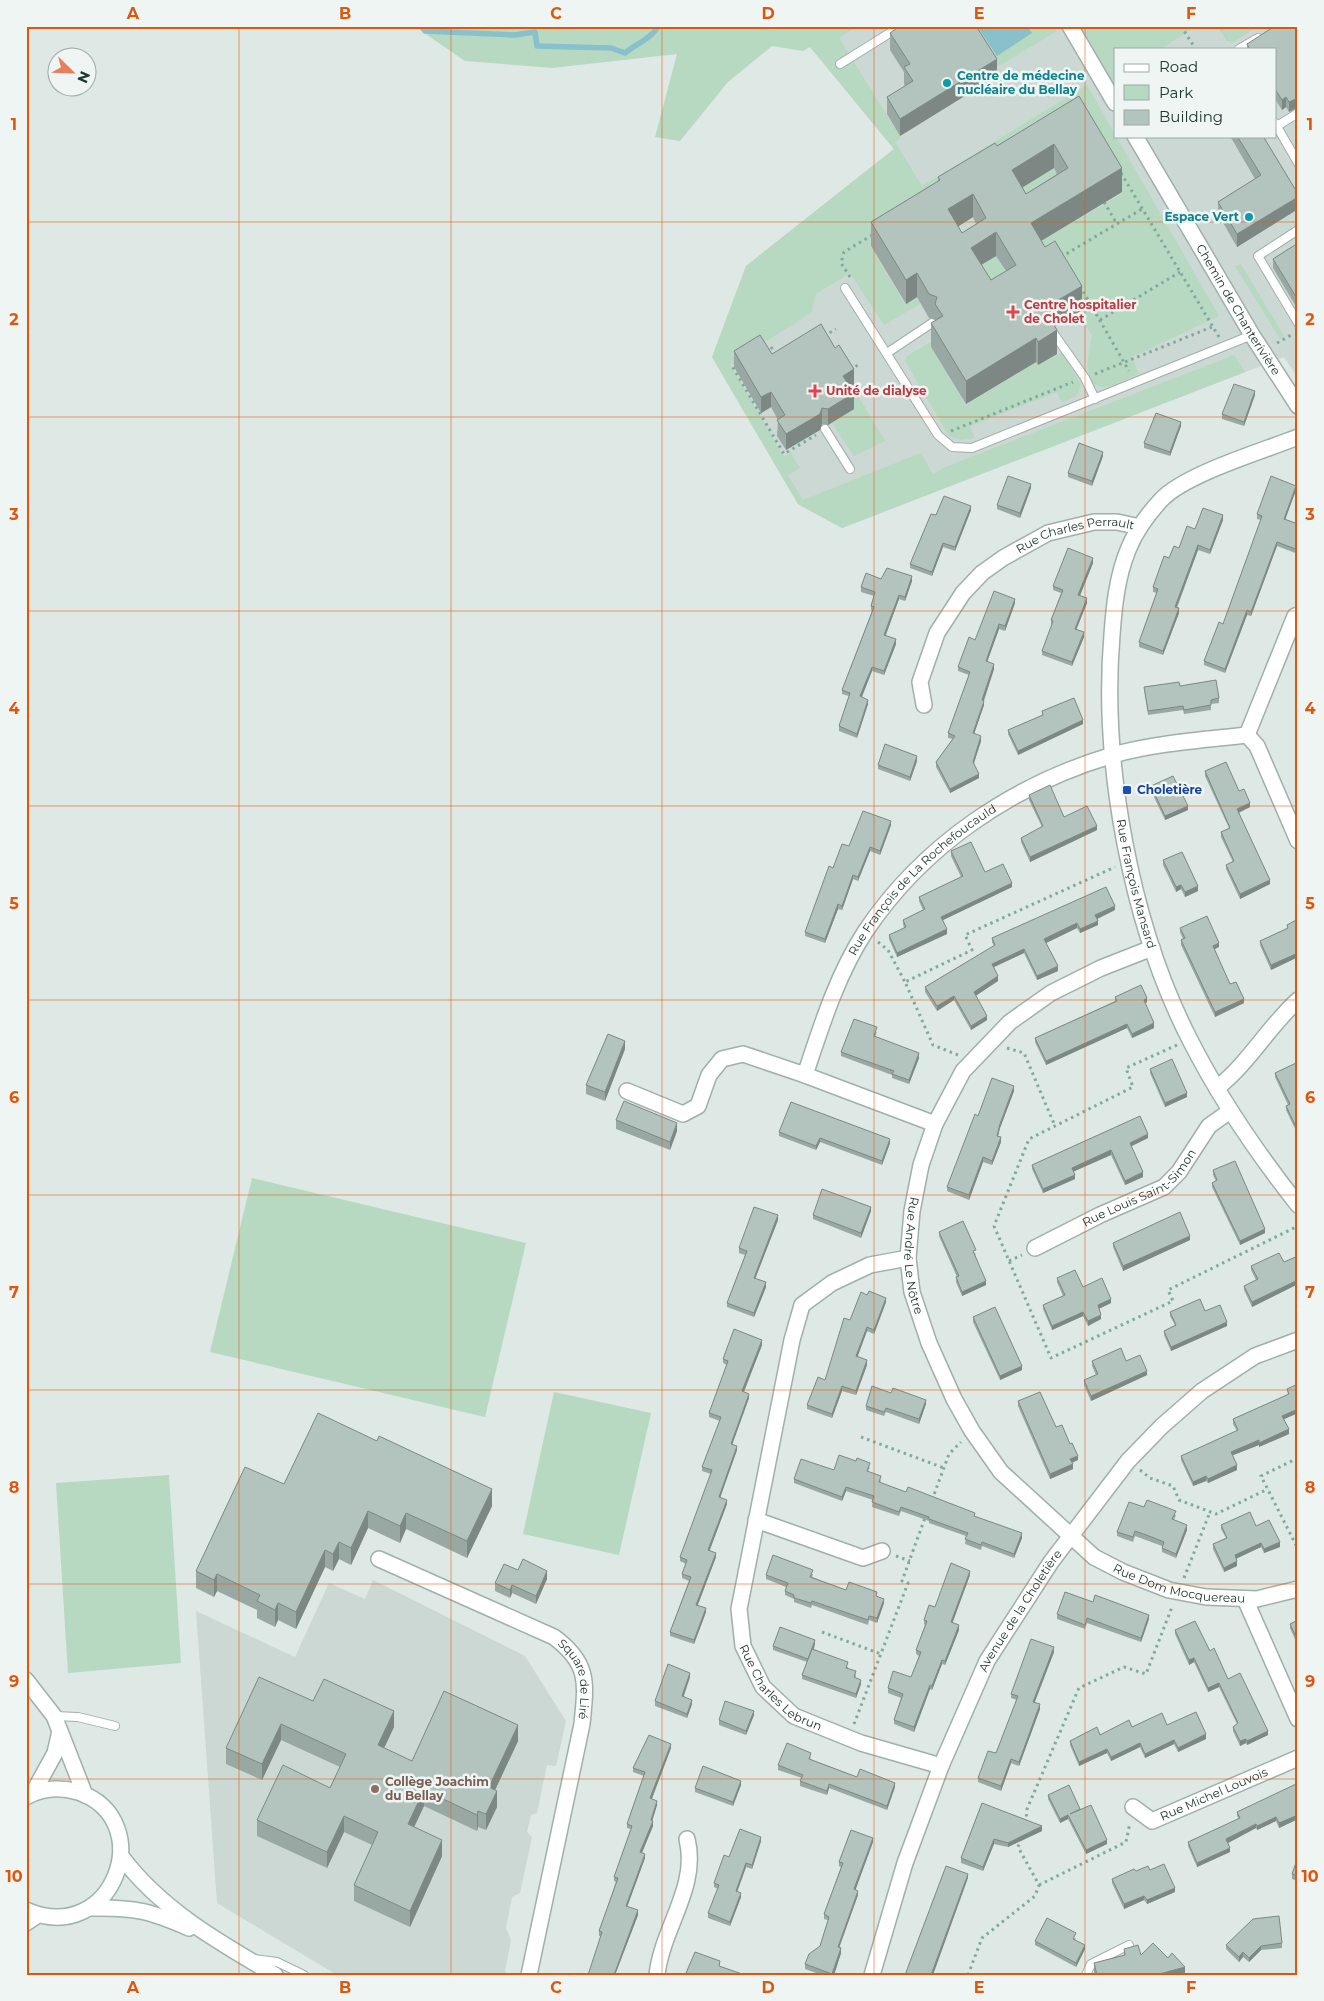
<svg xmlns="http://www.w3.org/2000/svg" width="1324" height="2001" font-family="Montserrat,sans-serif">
<rect width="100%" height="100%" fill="#dee8e4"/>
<g fill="#ccd8d3" fill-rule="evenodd">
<path d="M834,26H1298V378L1284,357L842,528L798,504L712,357L746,266L894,149L807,43ZM1115,49H1275V136H1115Z"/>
<path d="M373,1580L525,1656L566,1721L556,1766L547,1765L537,1813L531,1815L527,1832L532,1837L520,1893L512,1897L506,1928L511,1940L505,1972L510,1975H337L217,1903L196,1611L295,1657L329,1583L365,1599Z"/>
</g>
<g fill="#b7d9c1">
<path d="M414,26H858L839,38L901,138L895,142L922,186L1087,85L1219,316L1132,357L1139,374C1130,377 1120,383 1110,386C1078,394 1089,351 1092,336L1078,313L1082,310L1041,241L1123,193L1102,158L1089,151L933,208L870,246L905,304L938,285L942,291L884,325L850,273L816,294L811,313L730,364L784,457L791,453L800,468L788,475L803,500L921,453L933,474L945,467L1234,355L1245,372L842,528L798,504L712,357L746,266L894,149L810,47L803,51L772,46L728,82L680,141L655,137L677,54L552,68L465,61Z"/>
<path d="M967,26H1054L1057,31L994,69Z"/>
<path d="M1081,26H1191L1192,29L1161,49H1115V80L1111,81Z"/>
<path d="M1223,26H1258L1232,43L1227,41L1219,29Z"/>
<path d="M1054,168L1068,192L1026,217L1012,194Z"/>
<path d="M996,256L1016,289L991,304L971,271Z"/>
<path d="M1241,264L1284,336L1280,339L1235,266Z"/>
<path d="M962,323L964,326L931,347L966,405L1028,367L1027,364L1034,360L1038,366L1062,352L1081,384L1077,396L1062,403L1057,392L970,426L975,438L961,440L949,436L905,361L907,356Z"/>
<path d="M852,386L885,441L854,456L832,423L854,409L843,392Z"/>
<path d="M252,1178L526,1243L485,1417L210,1352Z"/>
<path d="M554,1392L651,1413L619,1555L523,1534Z"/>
<path d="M169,1475L181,1663L68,1673L56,1483Z"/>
</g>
<path fill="#88c0cb" d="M977,26H1027L1032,33L997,56Z"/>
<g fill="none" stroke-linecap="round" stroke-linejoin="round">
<path stroke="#88c0cb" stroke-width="5.5" d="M422,26L425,31L514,35L535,32L537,46L611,48L625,53C636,44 652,38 658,26"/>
<g stroke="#a1afab" stroke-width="10">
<g id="lane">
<path d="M1239,49L1258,38"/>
<path d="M840,64L901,26"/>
<path d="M1275,123L1298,163"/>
<path d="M1277,126L1298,113"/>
<path d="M1298,230L1258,256L1298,323"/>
<path d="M845,288L938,435L952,447L972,448L1252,335"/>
<path d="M1052,331L1085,378L1095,399"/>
<path d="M887,353L932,323"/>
<path d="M825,429L850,469"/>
<path d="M54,1716L78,1717L115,1726"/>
<path d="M254,1959L277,1962L304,1975"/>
<path d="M1086,1975L1091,1964L1129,1945"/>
</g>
</g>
<g stroke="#a1afab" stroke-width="18">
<g id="street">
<path d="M1070,26L1115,103"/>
<path id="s1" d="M1135,136L1252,335L1298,406"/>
<path id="s2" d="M1298,437C1263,451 1185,474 1161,500C1148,514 1135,532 1128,550C1117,577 1114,606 1112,635C1101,763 1131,925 1190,1040C1220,1099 1257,1153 1298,1205"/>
<path id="s3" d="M924,705L920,682L937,633L963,593L982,573L1003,558L1048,533L1094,522H1117L1140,527"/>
<path d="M1247,735L1257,746L1298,841"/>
<path id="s4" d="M1152,948L1101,968L1051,993L1010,1022L963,1071L935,1124L921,1165L912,1211L908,1258L912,1292L929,1343L954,1399L972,1431L1001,1472L1094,1557L1123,1572L1169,1590L1206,1597L1257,1599L1298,1589"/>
<path d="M1217,1088C1249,1063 1268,1027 1298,1000"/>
<path d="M627,1091L683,1114L698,1106L709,1075L722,1059L743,1054L805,1075"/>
<path id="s5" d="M935,1124L805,1075C821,1027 837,975 865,932C923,845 1014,784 1113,755C1156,743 1203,740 1247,735L1295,616L1298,615"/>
<path id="s6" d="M1035,1248L1100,1215L1164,1187L1179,1172L1209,1126L1230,1111"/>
<path id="s7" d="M908,1258L870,1265L832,1283L802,1305L792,1340L739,1609L743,1646L763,1687L794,1716L861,1743L941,1766"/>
<path d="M756,1520L863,1558L882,1551"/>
<path id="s8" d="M379,1559L554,1637C590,1664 586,1683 582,1724L529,1975"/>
<path d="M1245,1599L1298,1719"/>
<path d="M26,1680L54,1716L60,1731"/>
<path d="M33,1793L55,1753L60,1731L85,1795"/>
<path id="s9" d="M1133,1807L1152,1821L1298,1758"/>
<path d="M26,1923L38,1915"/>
<path d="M657,1975C662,1928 699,1887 687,1839"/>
<path id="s10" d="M872,1975L905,1863L941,1766L987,1661L1051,1562L1128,1461L1162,1426L1202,1391L1255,1356L1298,1340"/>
</g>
</g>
<g stroke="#9eb3ac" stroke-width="18">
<g id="secondary">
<path d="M26,1797C42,1788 61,1787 78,1792C160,1820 113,1948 26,1910"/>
<path d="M121,1856C160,1909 220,1943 275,1975"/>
<path d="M91,1908C134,1907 150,1911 189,1928"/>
</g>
</g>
<g stroke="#80aa9d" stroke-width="3" stroke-dasharray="2.5 4" stroke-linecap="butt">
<path d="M1181,26L1195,48"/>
<path d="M1121,173L1219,337"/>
<path d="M1104,202L1117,224"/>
<path d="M1061,257L1142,209"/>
<path d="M850,277L841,263L844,252L874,234"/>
<path d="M1080,286L1129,371"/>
<path d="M1100,320L1180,272"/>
<path d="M824,336L836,329"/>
<path d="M1277,343L1293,334"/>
<path d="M771,347L776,354"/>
<path d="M736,363L732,366L784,454L816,435"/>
<path d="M850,370L858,365"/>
<path d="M1095,374L1212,327"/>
<path d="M951,431L1073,382"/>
<path d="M878,942L888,950L905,982"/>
<path d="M1177,1045L1126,1068L1133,1087L1029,1139L994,1226L1051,1358L1173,1301L1168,1290L1298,1226"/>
<path d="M1007,1048L1024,1053L1055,1126"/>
<path d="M958,1055L933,1045L905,982L972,950L965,935L1115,867"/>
<path d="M1009,1261L1022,1255"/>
<path d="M861,1437L944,1468"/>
<path d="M1298,1458L1261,1476L1298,1549"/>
<path d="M1140,1470L1150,1478L1173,1486L1179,1500L1216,1514L1268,1489"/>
<path d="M932,1500L949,1454L961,1442"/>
<path d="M896,1556L910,1561"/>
<path d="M1184,1578L1210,1512"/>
<path d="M822,1632L881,1654"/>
<path d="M854,1724L908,1583L902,1581L926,1515"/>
<path d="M1026,1823L1027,1809L1079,1688L1124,1667L1146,1674L1172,1607"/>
<path d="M1039,1885L1126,1842L1130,1823"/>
<path d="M968,1975L982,1938L1035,1896L1039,1885L1018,1847L1021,1839"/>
</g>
<use href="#lane" stroke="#fff" stroke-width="8"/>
<use href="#street" stroke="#fff" stroke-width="15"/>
<use href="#secondary" stroke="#fff" stroke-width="15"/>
</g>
<g fill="#9aa8a3" fill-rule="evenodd">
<path d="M1298,26V108L1289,112L1286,107L1282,110L1275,99V49H1247V44Z"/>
<path d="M890,33L997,76L900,136L887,114V97L905,86L904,84V72L890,50Z"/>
<path d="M1079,96L1122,192L1041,241L1082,310L1054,326L1057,354L1038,365L1036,362L966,404L931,347V323L935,321V320L929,318L917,297L906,304L871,246V222L938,182V177L997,146ZM1054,168L1057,174L1026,194L1022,187ZM973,217L976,224L962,233L958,226ZM996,256L1006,271L991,280L981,265Z"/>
<path d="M1298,110V126L1295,122V112Z"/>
<path d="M1230,136H1263L1298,194V209L1237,247L1218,214V202L1255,179Z"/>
<path d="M1298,243V310L1273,268V259Z"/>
<path d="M734,351L772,354L854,385L850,387L854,409L828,425L822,424L820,430L786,450L777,436L778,420L771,407L761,413L734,367Z"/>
<path d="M1255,395L1244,426L1222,419V414Z"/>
<path d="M1181,426L1170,456L1144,448V443Z"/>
<path d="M1103,456L1092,486L1068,477V473Z"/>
<path d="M1031,488L1020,518L997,509V505Z"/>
<path d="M1296,490L1285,519L1298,524V554L1277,546L1251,616L1247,615L1225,673L1204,665V661L1223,624L1261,520L1257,519V514Z"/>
<path d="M971,510L955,551L943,547L932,576L910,568V564L936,515Z"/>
<path d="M1223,520L1210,554L1198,550L1177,608L1179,613L1163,655L1139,647V642L1157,593L1153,592V587L1169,558L1195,529Z"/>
<path d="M1093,563L1080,596L1087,603L1076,629L1084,637L1072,666L1042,655V651L1052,625L1051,624V620L1061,593L1053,590V586Z"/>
<path d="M881,579L912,581L905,601L899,599L886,635L896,644L884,675L872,671L862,697L868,704L857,738L839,731V726L849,696L842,694V690L872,611L871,610V606L874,596L861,592V587Z"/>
<path d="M1015,603L1005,631L999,629L987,662L994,669L984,701V705L974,734L981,741L974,763L979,778L950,793L936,767V762L953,739L948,738V733L969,675L958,671V667Z"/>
<path d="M1180,686L1219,698V703L1211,704V710L1184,714L1183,710L1148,715L1144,687Z"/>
<path d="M1042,711L1083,724L1018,755L1008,734V730L1042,715Z"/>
<path d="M917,761L910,781L878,769V765Z"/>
<path d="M1205,771L1239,791L1250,807L1239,813L1270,884L1240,899L1226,869V865L1233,862L1221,837V832L1229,828L1205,776Z"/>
<path d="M1151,786L1188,810L1165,820L1151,791Z"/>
<path d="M1029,795L1064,817L1097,830L1030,862L1021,842V838L1042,827L1029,800Z"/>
<path d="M891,825L880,855L870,851L858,881L853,879L842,910L838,909L825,943L805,936V932L833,868L849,846Z"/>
<path d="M951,851L985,872L1012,887L943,920L947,934L897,957L889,939V935L904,928L903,924V920L923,910L919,901V897L961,877L951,856Z"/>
<path d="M1163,860L1198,891L1185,897L1181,889L1176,892L1163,865Z"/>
<path d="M1115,910L1097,919L1098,925L1080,933L1077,928L1046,943L1058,971L1037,980L1024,953L994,967L998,981L975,996L987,1020L971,1030L954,1000L937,1011L925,992V987L994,946L992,942V938Z"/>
<path d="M1298,919V957L1271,970L1260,945V941L1287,929V925Z"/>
<path d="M1180,928L1219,947L1214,949L1230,984L1244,1003L1215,1017L1181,945V940L1183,939L1180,932Z"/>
<path d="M1115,997L1147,1002L1145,1003L1154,1028L1132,1038L1127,1028L1046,1065L1035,1042V1038L1115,1001Z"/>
<path d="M877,1032L875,1037L919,1058L909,1084L892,1078V1075L841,1056V1052Z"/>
<path d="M625,1049L605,1101L586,1094V1085Z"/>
<path d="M1298,1066V1135L1286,1110V1106L1288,1105L1275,1077V1073Z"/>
<path d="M1150,1069L1187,1097L1165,1107L1150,1073Z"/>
<path d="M1014,1091L1000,1128L998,1136L1001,1142L992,1165L983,1162L969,1200L947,1191V1187L978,1116Z"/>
<path d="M616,1120L677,1131L670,1150L616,1129Z"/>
<path d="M779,1132L890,1143L882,1165L820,1142L816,1150L779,1136Z"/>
<path d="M1148,1138L1131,1146L1143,1177L1125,1185L1111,1155L1073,1172L1075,1179L1043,1193L1032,1169V1165Z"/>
<path d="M1213,1170L1265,1233L1240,1245L1212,1187V1183L1216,1181L1213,1175Z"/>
<path d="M871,1211L861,1238L813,1219V1215Z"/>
<path d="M778,1220L755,1278L766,1287L754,1317L727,1307V1303L745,1255L739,1253V1248Z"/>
<path d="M939,1232L976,1254L975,1255L986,1285L962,1296L956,1282V1277H957L939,1236Z"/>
<path d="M1190,1240L1123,1271L1113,1247V1243Z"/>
<path d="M1298,1256V1284L1252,1307L1244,1290V1286L1256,1280L1251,1270V1266L1284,1262Z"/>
<path d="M1057,1278L1083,1287L1111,1303L1099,1309L1101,1319L1088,1326L1083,1316L1052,1330L1043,1309V1305L1063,1296L1057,1282Z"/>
<path d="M886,1302L874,1334L867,1331L857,1357L867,1365L856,1395L842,1391L832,1418L807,1409V1405L825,1380L850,1320Z"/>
<path d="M1205,1311L1227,1326L1171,1351L1164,1335V1331L1175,1325L1170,1316V1312Z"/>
<path d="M973,1317L1022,1370L1000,1380L973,1322Z"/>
<path d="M762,1345L744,1392L749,1398L732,1444L737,1450L720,1497L727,1504L710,1550L716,1557L698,1605L706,1612L694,1644L670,1636V1632L689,1581L682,1578V1574L686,1564L680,1561V1557L711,1474L702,1471V1467L720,1421L709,1417V1413L727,1365L723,1363V1359Z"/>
<path d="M1092,1361H1126L1147,1375L1091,1401L1084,1385V1380L1096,1375L1092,1366Z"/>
<path d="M1298,1384V1413L1284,1419L1289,1434L1259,1447V1445L1233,1455L1237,1470L1208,1483L1206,1481L1193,1486L1181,1460V1456L1237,1431L1233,1424V1419L1288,1395L1287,1389Z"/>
<path d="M1018,1401L1056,1427L1070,1444L1078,1460L1072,1463L1073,1469L1050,1479L1018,1406Z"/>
<path d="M926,1404L919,1424L886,1412L884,1416L866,1410V1406Z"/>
<path d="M870,1467L868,1471L881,1480L880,1483L975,1516L1022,1538L1014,1558L982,1546L981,1550L965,1544L966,1536L929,1523V1521L901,1511L899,1516L872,1507L873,1500L846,1491L842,1501L794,1483V1479L834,1470Z"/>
<path d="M284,1484L492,1506L467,1558L406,1529L400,1543L368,1528L351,1565L339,1559L333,1571L325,1567L296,1629L278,1620L275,1627L257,1618V1610L217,1591L214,1597L196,1588V1571Z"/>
<path d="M1144,1507L1176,1515L1174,1520L1187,1530L1176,1558L1162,1552V1546L1135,1536L1133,1542L1117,1536V1532Z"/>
<path d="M1221,1525L1256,1526L1280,1547L1264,1553L1261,1547L1236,1559L1237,1566L1224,1572L1213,1549V1544L1226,1538L1221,1529Z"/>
<path d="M518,1570L547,1579L536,1604L512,1593L510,1598L495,1591V1583Z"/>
<path d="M813,1574L812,1577L846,1590L877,1596L884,1603L877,1623L869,1620L868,1625L812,1605L811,1608L794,1602V1599L785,1595V1591L786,1587L766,1579V1575Z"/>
<path d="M970,1575L952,1623L959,1630L945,1665L942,1664L932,1690L930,1689L914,1732L894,1724V1720L901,1698L888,1693V1688L911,1677L919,1656L916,1654V1650L925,1625L924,1624V1620L935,1607Z"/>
<path d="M1093,1602L1149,1619L1141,1642L1087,1623L1085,1629L1057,1619V1614Z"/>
<path d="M1298,1620V1646L1290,1628V1624Z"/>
<path d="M1175,1630L1210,1651L1228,1679L1268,1735L1247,1745L1246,1743L1240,1746L1233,1731V1727L1237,1724L1219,1687L1208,1692L1194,1662L1189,1665L1175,1634Z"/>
<path d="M815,1644L814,1649L848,1667V1668L856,1675L855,1678L861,1684L856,1698L802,1679V1675L807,1662L773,1650V1646Z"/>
<path d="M1054,1652L1035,1702L1040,1709L1019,1766L1011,1763L1001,1791L978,1782V1778L996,1753L1017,1700L1011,1698V1694Z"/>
<path d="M690,1677L684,1696L692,1704L687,1718L655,1706V1701Z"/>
<path d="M313,1701L394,1727L384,1748L412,1761L518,1741L495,1790L497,1807L486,1830L478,1827L477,1831L424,1806L414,1827L442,1856L410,1927L354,1901V1885L372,1845L344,1832L327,1868L257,1836V1820L330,1788L340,1767L281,1740L262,1780L226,1764V1748Z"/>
<path d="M754,1715L746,1735L719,1725V1720Z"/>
<path d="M1167,1725L1206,1739L1178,1752L1174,1744L1145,1758L1140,1747L1111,1761L1107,1753L1079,1766L1070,1745V1741L1132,1727Z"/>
<path d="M671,1748L652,1799L657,1805L652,1821L653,1826L642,1853L645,1858L627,1907L638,1915L615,1975H588L601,1936H599V1931L616,1882L614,1881V1877L631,1829L627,1828V1824L644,1776L633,1772V1768Z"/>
<path d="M811,1757L810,1759L857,1777L895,1787L887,1810L829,1788L827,1795L800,1786V1781L802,1778L778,1770V1765Z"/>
<path d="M741,1785L733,1806L695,1792V1788Z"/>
<path d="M1298,1787V1819L1279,1828L1276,1821L1257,1830L1256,1828L1228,1843L1230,1852L1197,1867L1188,1846V1842L1239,1819L1237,1816V1812Z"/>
<path d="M1048,1795L1080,1809L1107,1844L1086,1854L1068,1819L1060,1823L1048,1799Z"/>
<path d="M982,1803L1042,1831L1008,1847L994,1844L983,1871L961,1863V1858Z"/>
<path d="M761,1841L752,1869L746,1867L737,1892L741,1897L730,1926L708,1918V1913L718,1889L714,1887V1883L729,1857Z"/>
<path d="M873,1842L855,1890L858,1895L839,1947L841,1953L834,1975H822L805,1969V1964L820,1946L828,1920L824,1919V1914L841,1867L839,1866V1862Z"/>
<path d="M1298,1857V1881L1292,1879V1874Z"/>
<path d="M1150,1870L1175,1892L1147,1904L1144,1900L1124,1909L1112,1883V1879L1136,1871Z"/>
<path d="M1076,1938L1075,1940L1085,1949L1076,1967L1035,1945V1941Z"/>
<path d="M1282,1943V1948L1261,1950L1249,1962L1243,1957L1239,1962L1226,1949V1945Z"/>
<path d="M1124,1949L1141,1955L1185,1975H1094V1963L1124,1955Z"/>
</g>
<g fill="#7d8884">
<path d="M997,59V76L900,136V119Z"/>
<path d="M1286,97V107L1282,110V100Z"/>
<path d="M1297,98V107L1289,112V102Z"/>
<path d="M1054,144V168L1012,194V170Z"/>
<path d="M1122,168V192L1031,247V223Z"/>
<path d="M973,194V217L948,233V209Z"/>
<path d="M1298,197V209L1237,247V234Z"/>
<path d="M996,232V256L971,271V248Z"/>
<path d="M917,273V297L906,304V280Z"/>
<path d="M1082,286V310L1055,326V302Z"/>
<path d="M1048,303V327L1044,309Z"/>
<path d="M1057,330V354L1038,365V342Z"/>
<path d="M1036,338V362L966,404V381Z"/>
<path d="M854,369V385L843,392V376Z"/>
<path d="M1255,391V395L1244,426V422Z"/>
<path d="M771,392V407L761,413V397Z"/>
<path d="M854,393V409L828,425V409Z"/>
<path d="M822,408V424L820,430L786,450V434Z"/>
<path d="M1181,422V426L1170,456V452Z"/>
<path d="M1103,452V456L1092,486V481Z"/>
<path d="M1031,484V488L1020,518V513Z"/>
<path d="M1296,486V490L1284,523V519Z"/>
<path d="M971,506V510L955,551V547Z"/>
<path d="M1223,515V520L1210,554V550Z"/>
<path d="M1277,542V546L1251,616V612Z"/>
<path d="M943,543V547L932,576V572Z"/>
<path d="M1198,545V550L1175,611V607Z"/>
<path d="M1093,558V563L1078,600V595Z"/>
<path d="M912,576V581L905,601V597Z"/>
<path d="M899,595V599L884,639V635Z"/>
<path d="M1087,598V603L1075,633V629Z"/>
<path d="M1015,599V603L1005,631V626Z"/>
<path d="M1179,608V613L1163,655V651Z"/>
<path d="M1247,610V615L1225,673V669Z"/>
<path d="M999,624V629L986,665V661Z"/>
<path d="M1084,632V637L1072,666V662Z"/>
<path d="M896,639V644L884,675V671Z"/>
<path d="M994,664V669L982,705V700Z"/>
<path d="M872,667V671L860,701V696Z"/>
<path d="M868,700V704L857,738V734Z"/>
<path d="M984,701V705L973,737V733Z"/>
<path d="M1083,720V724L1018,755V751Z"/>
<path d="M981,736V741L973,766V762Z"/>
<path d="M917,756V761L910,781V777Z"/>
<path d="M979,774V778L950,793V789Z"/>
<path d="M1250,803V807L1237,813V809Z"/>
<path d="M1188,806V810L1165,820V816Z"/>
<path d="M891,821V825L880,855V851Z"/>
<path d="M1097,826V830L1030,862V857Z"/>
<path d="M870,847V851L858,881V877Z"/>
<path d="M853,875V879L842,910V906Z"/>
<path d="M1270,880V884L1240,899V894Z"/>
<path d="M1012,883V887L941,921V917Z"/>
<path d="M1181,885V889L1176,892V887Z"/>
<path d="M1198,886V891L1185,897V892Z"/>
<path d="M838,904V909L825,943V939Z"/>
<path d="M1115,906V910L1095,920V915Z"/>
<path d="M1098,921V925L1080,933V929Z"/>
<path d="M1077,923V928L1044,944V939Z"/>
<path d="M947,929V934L897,957V953Z"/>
<path d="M1219,943V947L1213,950V946Z"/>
<path d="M1024,949V953L992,968V964Z"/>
<path d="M1298,953V957L1271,970V965Z"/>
<path d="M1058,966V971L1037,980V976Z"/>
<path d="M998,976V981L974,997V992Z"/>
<path d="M954,996V1000L937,1011V1006Z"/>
<path d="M1147,998V1002L1144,1004V1000Z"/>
<path d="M1244,999V1003L1215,1017V1012Z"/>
<path d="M987,1016V1020L971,1030V1026Z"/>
<path d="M1154,1023V1028L1132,1038V1034Z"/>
<path d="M1127,1024V1028L1046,1065V1061Z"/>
<path d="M625,1041V1049L605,1101V1092Z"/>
<path d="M919,1053V1058L909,1084V1080Z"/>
<path d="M1014,1086V1091L1000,1128L997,1140V1136L1000,1124Z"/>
<path d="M1187,1093V1097L1165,1107V1103Z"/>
<path d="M677,1123V1131L670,1150V1142Z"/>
<path d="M1148,1134V1138L1130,1147V1143Z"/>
<path d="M1001,1137V1142L992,1165V1161Z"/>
<path d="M820,1138V1142L816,1150V1146Z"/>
<path d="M890,1139V1143L882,1165V1161Z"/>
<path d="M1111,1150V1155L1072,1172V1168Z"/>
<path d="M983,1157V1162L969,1200V1195Z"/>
<path d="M1143,1172V1177L1125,1185V1181Z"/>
<path d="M1075,1175V1179L1043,1193V1189Z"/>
<path d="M871,1207V1211L861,1238V1233Z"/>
<path d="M778,1215V1220L754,1282V1278Z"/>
<path d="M1265,1229V1233L1240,1245V1241Z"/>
<path d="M1190,1236V1240L1123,1271V1266Z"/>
<path d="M1298,1280V1284L1252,1307V1302Z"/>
<path d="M986,1281V1285L962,1296V1292Z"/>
<path d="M766,1282V1287L754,1317V1313Z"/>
<path d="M886,1298V1302L874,1334V1330Z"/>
<path d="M1111,1299V1303L1098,1309V1305Z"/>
<path d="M1083,1312V1316L1052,1330V1326Z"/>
<path d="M1101,1315V1319L1088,1326V1321Z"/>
<path d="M1227,1322V1326L1171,1351V1347Z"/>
<path d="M867,1327V1331L856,1361V1356Z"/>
<path d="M762,1340V1345L742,1396V1391Z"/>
<path d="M867,1360V1365L856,1395V1391Z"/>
<path d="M1022,1366V1370L1000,1380V1376Z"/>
<path d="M1147,1371V1375L1091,1401V1396Z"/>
<path d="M842,1386V1391L832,1418V1414Z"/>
<path d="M749,1394V1398L731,1448V1444Z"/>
<path d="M926,1400V1404L919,1424V1419Z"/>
<path d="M1298,1409V1413L1282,1420V1416Z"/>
<path d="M1289,1429V1434L1259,1447V1443Z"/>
<path d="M1259,1440V1445L1231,1456V1452Z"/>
<path d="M737,1446V1450L719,1501V1497Z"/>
<path d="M1078,1456V1460L1070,1463V1459Z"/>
<path d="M1073,1464V1469L1050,1479V1474Z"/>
<path d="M1237,1465V1470L1208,1483V1479Z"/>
<path d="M1206,1476V1481L1193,1486V1482Z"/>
<path d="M846,1487V1491L842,1501V1497Z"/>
<path d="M492,1489V1506L467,1558V1541Z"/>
<path d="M727,1500V1504L708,1554V1550Z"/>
<path d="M368,1511V1528L351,1565V1548Z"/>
<path d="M406,1513V1529L400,1543V1526Z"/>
<path d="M1187,1525V1530L1176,1558V1554Z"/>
<path d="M1022,1533V1538L1014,1558V1554Z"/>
<path d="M339,1542V1559L333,1571V1554Z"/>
<path d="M1280,1542V1547L1264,1553V1549Z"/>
<path d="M1261,1543V1547L1235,1559V1555Z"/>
<path d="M325,1550V1567L296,1629V1612Z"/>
<path d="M716,1553V1557L696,1609V1605Z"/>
<path d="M1237,1561V1566L1224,1572V1568Z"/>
<path d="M547,1571V1579L536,1604V1596Z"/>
<path d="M970,1571V1575L951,1627V1622Z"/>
<path d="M217,1574V1591L214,1597V1580Z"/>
<path d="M512,1585V1593L510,1598V1590Z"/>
<path d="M884,1599V1603L877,1623V1618Z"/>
<path d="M278,1603V1620L275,1627V1610Z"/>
<path d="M706,1608V1612L694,1644V1640Z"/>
<path d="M1149,1615V1619L1141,1642V1638Z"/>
<path d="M959,1625V1630L945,1665V1661Z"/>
<path d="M815,1640V1644L808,1663V1659Z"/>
<path d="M1054,1647V1652L1033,1706V1702Z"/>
<path d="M1194,1658V1662L1189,1665V1660Z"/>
<path d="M942,1660V1664L932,1690V1686Z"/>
<path d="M690,1673V1677L682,1700V1696Z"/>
<path d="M861,1680V1684L856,1698V1694Z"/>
<path d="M1219,1683V1687L1208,1692V1688Z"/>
<path d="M930,1685V1689L914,1732V1727Z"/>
<path d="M692,1700V1704L687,1718V1714Z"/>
<path d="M1040,1704V1709L1019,1766V1762Z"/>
<path d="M394,1711V1727L378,1761V1745Z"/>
<path d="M754,1711V1715L746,1735V1731Z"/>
<path d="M281,1724V1740L262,1780V1764Z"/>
<path d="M518,1725V1741L489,1803V1787Z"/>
<path d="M1268,1731V1735L1247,1745V1741Z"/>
<path d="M1206,1734V1739L1178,1752V1748Z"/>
<path d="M1246,1739V1743L1240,1746V1741Z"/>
<path d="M1174,1740V1744L1145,1758V1754Z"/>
<path d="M1140,1743V1747L1111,1761V1757Z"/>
<path d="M671,1744V1748L650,1803V1798Z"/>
<path d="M1107,1749V1753L1079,1766V1762Z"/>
<path d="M1011,1759V1763L1001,1791V1786Z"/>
<path d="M741,1781V1785L733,1806V1802Z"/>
<path d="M895,1783V1787L887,1810V1806Z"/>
<path d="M829,1784V1788L827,1795V1791Z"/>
<path d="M424,1790V1806L408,1840V1824Z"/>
<path d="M497,1791V1807L486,1830V1814Z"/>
<path d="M657,1801V1805L651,1825V1820Z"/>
<path d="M478,1811V1827L477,1831V1815Z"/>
<path d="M1068,1815V1819L1060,1823V1819Z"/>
<path d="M1298,1815V1819L1279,1828V1823Z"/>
<path d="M344,1816V1832L327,1868V1852Z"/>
<path d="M1276,1817V1821L1257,1830V1826Z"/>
<path d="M653,1821V1826L640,1857V1852Z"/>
<path d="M1256,1824V1828L1226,1844V1839Z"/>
<path d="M1042,1826V1831L1008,1847V1843Z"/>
<path d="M761,1837V1841L752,1869V1865Z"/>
<path d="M873,1838V1842L854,1894V1889Z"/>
<path d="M994,1839V1844L983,1871V1867Z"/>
<path d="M442,1840V1856L410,1927V1911Z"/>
<path d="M1107,1840V1844L1086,1854V1850Z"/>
<path d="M1230,1848V1852L1197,1867V1863Z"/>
<path d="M645,1854V1858L626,1910V1906Z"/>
<path d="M746,1863V1867L736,1895V1891Z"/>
<path d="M968,1874V1878L933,1975H931Z"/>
<path d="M1175,1888V1892L1147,1904V1900Z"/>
<path d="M858,1891V1895L838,1951V1947Z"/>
<path d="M741,1893V1897L730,1926V1922Z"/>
<path d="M1144,1896V1900L1124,1909V1904Z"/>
<path d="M638,1910V1915L615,1975H614Z"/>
<path d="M1085,1945V1949L1076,1967V1963Z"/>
<path d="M1261,1946V1950L1249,1962V1958Z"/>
<path d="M841,1948V1953L834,1975H832Z"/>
<path d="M1243,1952V1957L1239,1962V1957Z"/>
<path d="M1185,1967V1975H1156Z"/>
</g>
<g fill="#b3c3bd" stroke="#7d8884" fill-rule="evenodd">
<path d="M900,26H976L997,59L900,119L887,97L913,81L904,67L910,64L890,33Z"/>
<path d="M1275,26H1298V98L1289,102L1286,97L1282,100L1275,89V49H1250L1247,44Z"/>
<path d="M1079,96L1122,168L1031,223L1045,247L1055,241L1082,286L1055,302L1048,303L1044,309L1057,330L1038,342L1036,338L966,381L931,323L943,316L935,304L937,297L929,294L917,273L906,280L871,222L940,180L938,177L995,143L997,146ZM1054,144L1068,168L1026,194L1012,170ZM973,194L986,218L962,233L948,209ZM996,232L1016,265L991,280L971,248Z"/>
<path d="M1298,110V117L1295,112Z"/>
<path d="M1237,136H1263L1298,194V197L1237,234L1218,202L1261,175Z"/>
<path d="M1298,243V300L1273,259Z"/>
<path d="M821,324L835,348L839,345L854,369L843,376L854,393L828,409L822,408L820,414L786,434L777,420L785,415L771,392L761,397L734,351L760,335L772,354Z"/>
<path d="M1234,384L1255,391L1244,422L1222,414Z"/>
<path d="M1156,413L1181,422L1170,452L1144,443Z"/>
<path d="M1079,443L1103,452L1092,481L1068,473Z"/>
<path d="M1008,476L1031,484L1020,513L997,505Z"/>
<path d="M1271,476L1296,486L1284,519L1298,524V550L1277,542L1251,612L1247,610L1225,669L1204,661L1219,622L1223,624L1262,516L1257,514Z"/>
<path d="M944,496L971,506L955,547L943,543L932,572L910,564L931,514L936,515Z"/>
<path d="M1203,508L1223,515L1210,550L1198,545L1175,607L1179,608L1163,651L1139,642L1158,589L1153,587L1164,556L1169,558L1174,546L1179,548L1187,526L1195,529Z"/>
<path d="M1068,548L1093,558L1078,595L1087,598L1075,629L1084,632L1072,662L1042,651L1053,621L1051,620L1063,590L1053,586Z"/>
<path d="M887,568L912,576L905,597L899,595L884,635L896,639L884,671L872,667L860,696L868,700L857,734L839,726L850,693L842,690L874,607L871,606L875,592L861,587L866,573L881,579Z"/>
<path d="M994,591L1015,599L1005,626L999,624L986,661L994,664L982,700L984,701L973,733L981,736L973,762L979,774L950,789L936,762L955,736L948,733L970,672L958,667L969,637L975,640Z"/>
<path d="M1216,680L1219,698L1211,700V705L1184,710L1183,706L1148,711L1144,687L1179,682L1180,686Z"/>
<path d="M1074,698L1083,720L1018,751L1008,730L1043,715L1042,711Z"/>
<path d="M885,744L917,756L910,777L878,765Z"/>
<path d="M1226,762L1239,791L1244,789L1250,803L1237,809L1270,880L1240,894L1226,865L1234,861L1221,832L1230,828L1205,771Z"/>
<path d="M1173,776L1188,806L1165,816L1151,786Z"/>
<path d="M1050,785L1064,817L1087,806L1097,826L1030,857L1021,838L1043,826L1029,795Z"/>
<path d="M863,811L891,821L880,851L870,847L858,877L853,875L842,906L838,904L825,939L805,932L829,866L833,868L842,844L849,846Z"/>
<path d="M971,842L985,872L1003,864L1012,883L941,917L947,929L897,953L889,935L906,927L903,920L925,909L919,897L963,876L951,851Z"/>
<path d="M1182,852L1198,886L1185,892L1181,885L1176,887L1163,860Z"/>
<path d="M1106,887L1115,906L1095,915L1098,921L1080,929L1077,923L1044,939L1058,966L1037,976L1024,949L992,964L998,976L974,992L987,1016L971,1026L954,996L937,1006L925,987L995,945L992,938Z"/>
<path d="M1207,916L1219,943L1213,946L1230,984L1236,982L1244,999L1215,1012L1181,940L1185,938L1180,928Z"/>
<path d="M1298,919V953L1271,965L1260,941L1288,928L1287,925Z"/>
<path d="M1141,985L1147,998L1144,1000L1154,1023L1132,1034L1127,1024L1046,1061L1035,1038L1117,1001L1115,997Z"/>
<path d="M854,1019L877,1027L874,1036L919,1053L909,1080L892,1074L894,1071L841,1052Z"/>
<path d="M608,1034L625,1041L605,1092L586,1085Z"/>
<path d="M1172,1059L1187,1093L1165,1103L1150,1069Z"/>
<path d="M1296,1063L1298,1066V1131L1286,1106L1290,1104L1275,1073Z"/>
<path d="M992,1078L1014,1086L1000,1124L997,1136L1001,1137L992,1161L983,1157L969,1195L947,1187L975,1114L978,1116Z"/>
<path d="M624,1101L677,1123L670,1142L616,1120Z"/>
<path d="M791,1102L890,1139L882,1161L820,1138L816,1146L779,1132Z"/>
<path d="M1140,1116L1148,1134L1130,1143L1143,1172L1125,1181L1111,1150L1072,1168L1075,1175L1043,1189L1032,1165Z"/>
<path d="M1235,1161L1265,1229L1240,1241L1212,1183L1217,1180L1213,1170Z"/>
<path d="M822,1189L871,1207L861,1233L813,1215Z"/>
<path d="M754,1207L778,1215L754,1278L766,1282L754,1313L727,1303L747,1251L739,1248Z"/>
<path d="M1180,1212L1190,1236L1123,1266L1113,1243Z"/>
<path d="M963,1221L976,1250L973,1251L986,1281L962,1292L956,1277L959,1276L939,1232Z"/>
<path d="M1279,1253L1284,1262L1298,1256V1280L1252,1302L1244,1286L1258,1279L1251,1266Z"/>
<path d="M1075,1270L1083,1287L1102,1278L1111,1299L1098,1305L1101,1315L1088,1321L1083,1312L1052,1326L1043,1305L1065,1295L1057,1278Z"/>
<path d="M869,1291L886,1298L874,1330L867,1327L856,1356L867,1360L856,1391L842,1386L832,1414L807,1405L818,1377L825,1380L844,1318L850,1320L861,1292L867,1295Z"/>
<path d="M1200,1299L1205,1311L1220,1305L1227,1322L1171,1347L1164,1331L1176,1325L1170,1312Z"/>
<path d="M995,1307L1022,1366L1000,1376L973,1317Z"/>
<path d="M734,1329L762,1340L742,1391L749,1394L731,1444L737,1446L719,1497L727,1500L708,1550L716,1553L696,1605L706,1608L694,1640L670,1632L691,1577L682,1574L687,1560L680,1557L712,1470L702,1467L721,1417L709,1413L728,1361L723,1359Z"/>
<path d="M1121,1348L1126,1361L1140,1355L1147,1371L1091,1396L1084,1380L1098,1374L1092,1361Z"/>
<path d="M1298,1384V1409L1282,1416L1289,1429L1259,1443V1440L1231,1452L1237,1465L1208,1479L1206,1476L1193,1482L1181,1456L1238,1430L1233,1419L1289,1394L1287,1389Z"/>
<path d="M872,1386L891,1393L893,1388L926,1400L919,1419L886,1408L884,1412L866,1406Z"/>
<path d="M1040,1392L1056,1427L1062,1425L1070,1444L1072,1443L1078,1456L1070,1459L1073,1464L1050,1474L1018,1401Z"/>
<path d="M318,1413L377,1441L379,1436L492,1489L467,1541L406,1513L400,1526L368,1511L351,1548L339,1542L333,1554L325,1550L296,1612L278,1603L275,1610L257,1601L260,1595L217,1574L214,1580L196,1571L245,1467L284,1484Z"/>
<path d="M839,1455L856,1461L857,1458L870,1463L867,1471L881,1476L879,1482L906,1492L908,1487L926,1494L975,1513L974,1516L1022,1533L1014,1554L982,1542L981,1545L965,1539L968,1533L929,1519V1517L901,1507L899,1512L872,1502L874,1496L846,1487L842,1497L794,1479L801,1459L834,1470Z"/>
<path d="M1147,1500L1176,1511L1172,1519L1187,1525L1176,1554L1162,1548L1164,1542L1149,1536L1135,1531L1133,1537L1117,1532L1129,1502L1144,1507Z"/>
<path d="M1250,1512L1256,1526L1269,1520L1280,1542L1264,1549L1261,1543L1235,1555L1237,1561L1224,1568L1213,1544L1227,1538L1221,1525Z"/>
<path d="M773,1555L813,1570L810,1577L846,1590L849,1582L877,1592L876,1596L884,1599L877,1618L869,1616L868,1620L812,1601L811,1603L794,1598V1595L785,1591L788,1583L766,1575Z"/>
<path d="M523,1559L547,1571L536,1596L512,1585L510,1590L495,1583L504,1564L518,1570Z"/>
<path d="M951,1563L970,1571L951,1622L959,1625L945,1661L942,1660L932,1686L930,1685L914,1727L894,1720L903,1694L888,1688L893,1671L911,1677L921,1652L916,1650L927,1621L924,1620L929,1605L935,1607Z"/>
<path d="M1065,1592L1093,1602L1095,1595L1149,1615L1141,1638L1087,1618L1085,1625L1057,1614Z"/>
<path d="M1298,1620V1641L1290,1624Z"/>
<path d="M1195,1621L1210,1651L1214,1648L1228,1679L1240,1673L1268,1731L1247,1741L1246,1739L1240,1741L1233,1727L1238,1723L1219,1683L1208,1688L1194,1658L1189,1660L1175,1630Z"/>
<path d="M780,1627L815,1640L808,1659L773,1646Z"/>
<path d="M1031,1639L1054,1647L1033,1702L1040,1704L1019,1762L1011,1759L1001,1786L978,1778L988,1751L996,1753L1018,1696L1011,1694Z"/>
<path d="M812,1649L848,1662L846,1668L856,1671L854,1677L861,1680L856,1694L802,1675Z"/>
<path d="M668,1664L690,1673L682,1696L692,1700L687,1714L655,1701Z"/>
<path d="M259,1677L313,1701L324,1679L394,1711L378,1745L412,1761L444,1691L518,1725L489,1787L497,1791L486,1814L478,1811L477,1815L424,1790L408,1824L442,1840L410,1911L354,1885L378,1832L344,1816L327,1852L257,1820L283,1765L330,1788L346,1754L281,1724L262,1764L226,1748Z"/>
<path d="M725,1701L754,1711L746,1731L719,1720Z"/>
<path d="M1196,1712L1206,1734L1178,1748L1174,1740L1145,1754L1140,1743L1111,1757L1107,1749L1079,1762L1070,1741L1097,1727L1100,1735L1129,1720L1132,1727L1162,1713L1167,1725Z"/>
<path d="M649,1735L671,1744L650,1798L657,1801L651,1820L653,1821L640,1852L645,1854L626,1906L638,1910L614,1975H588L602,1932L599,1931L618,1878L614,1877L632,1826L627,1824L645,1772L633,1768Z"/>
<path d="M787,1743L811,1753L809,1759L857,1777L860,1769L895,1783L887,1806L829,1784L827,1791L800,1781L803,1775L778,1765Z"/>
<path d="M703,1766L741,1781L733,1802L695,1788Z"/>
<path d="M1296,1784L1298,1787V1815L1279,1823L1276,1817L1257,1826L1256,1824L1226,1839L1230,1848L1197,1863L1188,1842L1240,1818L1237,1812Z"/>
<path d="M1069,1785L1080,1809L1070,1814L1091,1805L1107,1840L1086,1850L1068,1815L1060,1819L1048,1795Z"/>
<path d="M982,1803L1042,1826L1008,1843L994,1839L983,1867L961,1858Z"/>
<path d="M740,1829L761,1837L752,1865L746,1863L736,1891L741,1893L730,1922L708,1913L719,1885L714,1883L724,1855L729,1857Z"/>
<path d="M851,1830L873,1838L854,1889L858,1891L838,1947L841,1948L832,1974L805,1964L809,1954L820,1946L829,1917L824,1914L843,1863L839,1862Z"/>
<path d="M1298,1857V1876L1292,1874Z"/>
<path d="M1164,1864L1175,1888L1147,1900L1144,1896L1124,1904L1112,1879L1134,1869L1136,1871L1148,1866L1150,1870Z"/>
<path d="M946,1866L968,1874L931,1975H905Z"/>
<path d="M1279,1916L1282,1943L1261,1946L1249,1958L1243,1952L1239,1957L1226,1945L1253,1919Z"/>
<path d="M1047,1918L1076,1933L1073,1939L1085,1945L1076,1963L1035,1941Z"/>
<path d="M1153,1943L1168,1958L1172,1953L1185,1967L1156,1975H1097L1094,1963L1125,1955L1124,1949L1138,1945L1141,1955Z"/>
<path d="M695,1952L720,1961L719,1966L745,1975H690L686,1973Z"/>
</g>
<path fill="none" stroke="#de570e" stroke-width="1" stroke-opacity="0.55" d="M239,26V1975M451,26V1975M662,26V1975M874,26V1975M1085,26V1975M26,222H1298M26,417H1298M26,611H1298M26,806H1298M26,1000H1298M26,1195H1298M26,1390H1298M26,1584H1298M26,1779H1298"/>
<g fill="#0f9aa8" stroke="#eef5f2" stroke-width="2">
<circle cx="947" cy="83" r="5"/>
<circle cx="1249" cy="217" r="5"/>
</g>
<g fill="#e0444e" stroke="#eef5f2" stroke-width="2">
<path d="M1010.5 304.5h5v5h5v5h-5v5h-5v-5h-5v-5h5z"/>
<path d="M812.5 383.5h5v5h5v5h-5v5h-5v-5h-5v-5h5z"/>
</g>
<rect fill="#1a4fb4" stroke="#eef5f2" stroke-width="2" x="1122" y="785" width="10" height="10" rx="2.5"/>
<circle fill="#8d6e63" stroke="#eef5f2" stroke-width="2" cx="375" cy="1789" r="5"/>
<g text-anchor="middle" stroke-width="5" stroke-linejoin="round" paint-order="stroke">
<g font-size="12" font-weight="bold" fill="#0d838f" stroke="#eef5f2" text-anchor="start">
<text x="957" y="80">Centre de médecine<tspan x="957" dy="14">nucléaire du Bellay</tspan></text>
<text x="1239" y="221" text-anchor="end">Espace Vert</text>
</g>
<g font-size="12" font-weight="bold" fill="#be3a42" stroke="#eef5f2" text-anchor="start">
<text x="1024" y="309">Centre hospitalier<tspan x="1024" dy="14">de Cholet</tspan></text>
<text x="826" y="395">Unité de dialyse</text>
</g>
<g font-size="12" fill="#203731" stroke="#eef5f2">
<text dy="4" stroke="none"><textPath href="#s1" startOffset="202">Chemin de Chanterivière</textPath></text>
<text dy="4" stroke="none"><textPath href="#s3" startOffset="254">Rue Charles Perrault</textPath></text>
<text dy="4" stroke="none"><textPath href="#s5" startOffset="372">Rue François de La Rochefoucauld</textPath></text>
<text dy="4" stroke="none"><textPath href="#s2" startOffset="550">Rue François Mansard</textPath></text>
<text dy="4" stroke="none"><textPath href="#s6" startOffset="122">Rue Louis Saint-Simon</textPath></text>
<text dy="4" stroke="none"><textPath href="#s4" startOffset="424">Rue André Le Nôtre</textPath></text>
<text dy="4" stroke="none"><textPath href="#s4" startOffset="879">Rue Dom Mocquereau</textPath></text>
<text dy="4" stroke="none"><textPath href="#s10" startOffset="395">Avenue de la Choletière</textPath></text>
<text dy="4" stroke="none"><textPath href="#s8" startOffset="242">Square de Liré</textPath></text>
<text dy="4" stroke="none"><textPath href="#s7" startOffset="524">Rue Charles Lebrun</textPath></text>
<text dy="4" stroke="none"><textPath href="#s9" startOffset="91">Rue Michel Louvois</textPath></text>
</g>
<g font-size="12" font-weight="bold" fill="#164399" stroke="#eef5f2" text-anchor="start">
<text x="1137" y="794">Choletière</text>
</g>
<g font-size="12" font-weight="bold" fill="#785e54" stroke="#eef5f2" text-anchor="start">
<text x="385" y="1786">Collège Joachim<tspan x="385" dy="14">du Bellay</tspan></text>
</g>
</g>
<rect width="1324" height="2001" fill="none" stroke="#eef5f2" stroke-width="55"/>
<rect x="1114" y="48" width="162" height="90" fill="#eef5f2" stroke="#9ca9a5"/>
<rect x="1124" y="64" width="25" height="8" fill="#ffffff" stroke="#9ca9a5"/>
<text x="1159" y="72" font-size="15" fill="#203731">Road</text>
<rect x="1124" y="85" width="25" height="15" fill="#b7d9c1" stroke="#9ca9a5"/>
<text x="1159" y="98" font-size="15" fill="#203731">Park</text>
<rect x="1124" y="110" width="25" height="15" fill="#b3c3bd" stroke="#9ca9a5"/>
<text x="1159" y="122" font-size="15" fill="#203731">Building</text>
<g transform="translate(72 72) rotate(113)"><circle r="24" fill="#eef5f2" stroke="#9ca9a5"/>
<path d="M0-4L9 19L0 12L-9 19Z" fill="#e97f5b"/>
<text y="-8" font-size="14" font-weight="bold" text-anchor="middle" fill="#203731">N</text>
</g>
<rect x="28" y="28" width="1268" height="1946" fill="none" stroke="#de570e" stroke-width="2"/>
<g font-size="16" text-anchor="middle" font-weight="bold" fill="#de570e">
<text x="133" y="19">A</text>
<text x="345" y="19">B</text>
<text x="556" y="19">C</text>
<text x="768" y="19">D</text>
<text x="979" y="19">E</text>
<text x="1191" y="19">F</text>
<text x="14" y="130">1</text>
<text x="1310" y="130">1</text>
<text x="14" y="325">2</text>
<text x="1310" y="325">2</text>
<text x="14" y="520">3</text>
<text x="1310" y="520">3</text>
<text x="14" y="714">4</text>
<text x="1310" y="714">4</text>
<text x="14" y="909">5</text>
<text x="1310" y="909">5</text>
<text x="14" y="1103">6</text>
<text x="1310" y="1103">6</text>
<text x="14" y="1298">7</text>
<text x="1310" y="1298">7</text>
<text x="14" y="1493">8</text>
<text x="1310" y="1493">8</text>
<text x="14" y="1687">9</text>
<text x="1310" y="1687">9</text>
<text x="14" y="1882">10</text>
<text x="1310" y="1882">10</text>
<text x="133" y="1993">A</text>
<text x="345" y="1993">B</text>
<text x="556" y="1993">C</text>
<text x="768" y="1993">D</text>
<text x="979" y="1993">E</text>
<text x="1191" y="1993">F</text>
</g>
</svg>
